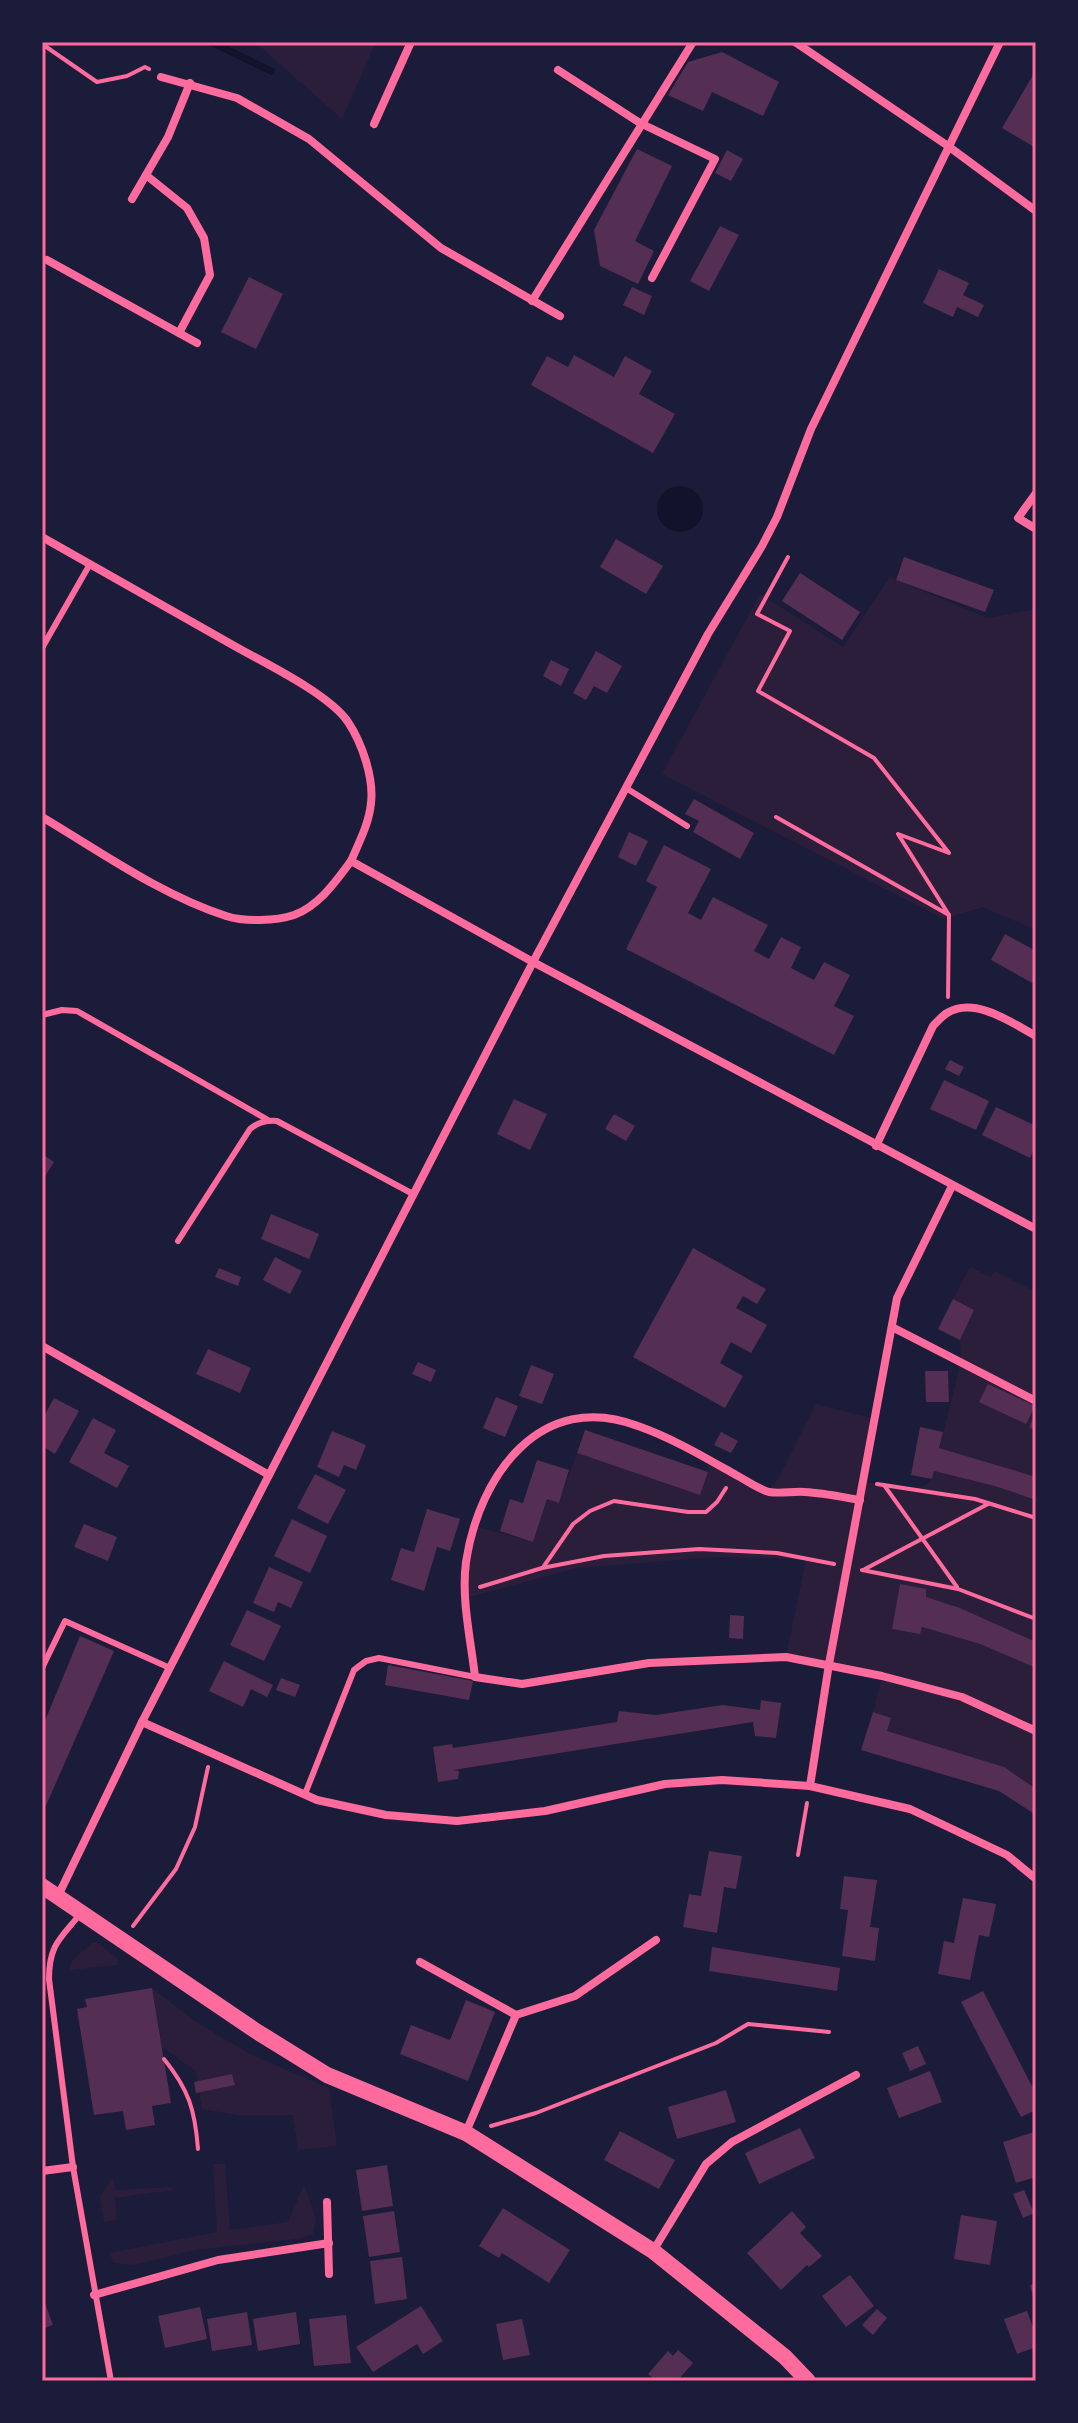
<svg xmlns="http://www.w3.org/2000/svg" width="1078" height="2423" font-family="'Roboto Serif',serif">
<rect width="100%" height="100%" fill="#1b1b3a"/>
<g fill="#2a1e3b">
<path d="M255,42H376L342,119Z"/>
<path d="M890,577L987,618L1036,609V930L983,907L944,919L662,774L760,594L843,647Z"/>
<path d="M970,1267L991,1277L994,1271L1036,1292V1477L939,1448L961,1362L960,1340L974,1310L953,1299Z"/>
<path d="M816,1404L875,1419L864,1482L918,1490L932,1480L934,1471L995,1486L1036,1500V1642L960,1608L926,1597L900,1585L892,1629L919,1634L922,1627L980,1644L1036,1668V1789L1003,1767L887,1731L891,1718L873,1712L882,1676L786,1657L806,1559L717,1557L577,1568L466,1598V1564L474,1526L533,1542L547,1499L559,1502L577,1453L700,1495L708,1472L709,1460L768,1491L778,1479Z"/>
<path d="M92,1943H98L117,1958V1965L70,1970L72,1961Z"/>
<path d="M152,1988L199,2024L250,2054L329,2088L337,2146L298,2150L293,2115H237L202,2109L196,2071L162,2047Z"/>
<path d="M213,2164H225L230,2230L288,2222L304,2184L316,2219L313,2234L302,2238L195,2250L134,2265L114,2263L109,2253L217,2232Z"/>
<path d="M113,2177L115,2190L172,2187V2190L115,2198L117,2220L104,2222L100,2196Z"/>
</g>
<circle fill="#12122b" cx="680" cy="509" r="23"/>
<g fill="none" stroke-linecap="round" stroke-linejoin="round">
<path stroke="#12122b" stroke-width="7" d="M211,42L271,71"/>
</g>
<g fill="#542f53">
<path d="M722,52L779,82L763,116L712,92L703,111L668,95L688,62Z"/>
<path d="M1036,70V148L1002,128Z"/>
<path d="M637,149L672,166L635,241L654,251L638,284L600,266L594,230Z"/>
<path d="M727,150L743,159L731,181L715,173Z"/>
<path d="M720,226L739,235L709,291L690,281Z"/>
<path d="M939,269L969,283L963,295L984,305L978,317L957,307L953,317L923,303Z"/>
<path d="M249,277L283,294L256,349L221,332Z"/>
<path d="M632,287L652,296L644,315L623,305Z"/>
<path d="M574,355L614,377L625,356L652,371L639,394L675,414L653,453L531,385L547,356L568,367Z"/>
<path d="M616,539L663,566L646,594L600,567Z"/>
<path d="M904,557L994,590L985,612L896,580Z"/>
<path d="M800,573L860,612L842,640L782,601Z"/>
<path d="M596,651L622,666L607,693L594,686L586,700L573,693Z"/>
<path d="M551,660L569,669L561,686L543,676Z"/>
<path d="M694,799L754,833L740,859L693,832L699,821L685,814Z"/>
<path d="M629,832L648,841L636,866L618,857Z"/>
<path d="M664,845L711,869L688,913L701,920L713,897L768,925L754,951L769,959L781,937L801,947L791,968L814,980L824,962L850,975L834,1006L854,1016L834,1055L626,949L657,887L646,881Z"/>
<path d="M1005,934L1036,951V985L991,960Z"/>
<path d="M950,1060L964,1067L959,1076L945,1069Z"/>
<path d="M944,1080L989,1101L976,1130L930,1109Z"/>
<path d="M514,1099L547,1114L530,1150L497,1134Z"/>
<path d="M996,1107L1036,1126V1145L1030,1158L982,1135Z"/>
<path d="M614,1114L635,1126L626,1141L605,1129Z"/>
<path d="M42,1154L54,1162L42,1181Z"/>
<path d="M271,1214L319,1234L309,1259L261,1239Z"/>
<path d="M693,1248L766,1289L757,1304L743,1296L736,1308L767,1325L751,1353L731,1342L720,1363L743,1376L725,1408L633,1357Z"/>
<path d="M275,1257L302,1271L290,1294L263,1280Z"/>
<path d="M219,1268L241,1277L238,1286L215,1277Z"/>
<path d="M953,1299L974,1310L960,1340L938,1329Z"/>
<path d="M208,1349L251,1368L240,1393L196,1374Z"/>
<path d="M418,1362L436,1370L431,1382L412,1374Z"/>
<path d="M531,1365L554,1374L542,1404L519,1396Z"/>
<path d="M925,1371H948L949,1402H926Z"/>
<path d="M988,1384L1035,1406L1026,1424L979,1402Z"/>
<path d="M496,1397L518,1406L505,1437L483,1428Z"/>
<path d="M54,1398L79,1411L55,1454L42,1446V1420Z"/>
<path d="M1036,1412V1431L1029,1427Z"/>
<path d="M93,1418L116,1430L104,1453L129,1466L117,1488L69,1462Z"/>
<path d="M920,1427L943,1432L939,1448L1036,1477V1500L995,1486L934,1471L932,1479L911,1475Z"/>
<path d="M585,1430L708,1472L700,1495L577,1453Z"/>
<path d="M332,1431L366,1445L356,1470L344,1465L339,1477L317,1467Z"/>
<path d="M721,1432L738,1441L731,1453L714,1445Z"/>
<path d="M537,1460L569,1470L559,1503L547,1499L533,1542L500,1531L510,1499L523,1503Z"/>
<path d="M315,1474L346,1490L328,1524L297,1508Z"/>
<path d="M427,1509L460,1519L450,1551L437,1547L424,1591L391,1580L401,1548L414,1552Z"/>
<path d="M292,1519L327,1536L310,1573L274,1556Z"/>
<path d="M84,1524L117,1537L108,1561L74,1547Z"/>
<path d="M269,1567L303,1582L291,1608L278,1602L274,1612L253,1603Z"/>
<path d="M900,1584L926,1589V1597L960,1608L1036,1642V1668L980,1644L922,1627L920,1634L892,1629Z"/>
<path d="M247,1610L281,1626L264,1661L230,1645Z"/>
<path d="M730,1615L744,1616L743,1639L729,1638Z"/>
<path d="M80,1636L114,1651L44,1810L42,1809V1728Z"/>
<path d="M224,1661L273,1685L267,1697L251,1689L243,1707L209,1691Z"/>
<path d="M388,1665L473,1681L469,1700L385,1685Z"/>
<path d="M281,1678L300,1685L295,1697L276,1690Z"/>
<path d="M761,1700L781,1703L776,1738L755,1736L753,1722L453,1770L459,1771L458,1779L438,1782L433,1747L452,1744L453,1748L617,1722L619,1711L656,1715L723,1705L760,1710Z"/>
<path d="M873,1712L891,1718L887,1731L1004,1767L1036,1789V1815L999,1791L861,1750Z"/>
<path d="M709,1851L742,1856L736,1889L724,1887L717,1933L683,1927L689,1894L701,1896Z"/>
<path d="M844,1876L877,1880L870,1927L879,1928L875,1961L842,1956L848,1910L840,1909Z"/>
<path d="M963,1898L996,1904L989,1937L979,1935L970,1980L938,1974L944,1941L954,1943Z"/>
<path d="M712,1947L840,1968L837,1991L709,1971Z"/>
<path d="M152,1988L171,2103L152,2106L155,2125L126,2130L123,2111L94,2115L77,2009L87,2007L85,1999Z"/>
<path d="M983,1991L1036,2094V2110L1021,2117L961,2002Z"/>
<path d="M466,2000L495,2012L468,2081L400,2054L411,2025L450,2040Z"/>
<path d="M918,2046L926,2064L910,2071L902,2053Z"/>
<path d="M930,2071L942,2102L899,2118L887,2088Z"/>
<path d="M232,2074L235,2085L196,2093L194,2082Z"/>
<path d="M726,2090L736,2122L677,2139L668,2107Z"/>
<path d="M800,2128L815,2158L759,2184L745,2153Z"/>
<path d="M620,2131L675,2160L659,2189L604,2160Z"/>
<path d="M1034,2132L1036,2177L1016,2183L1003,2142Z"/>
<path d="M387,2165L393,2206L362,2211L356,2170Z"/>
<path d="M1024,2190L1034,2213L1023,2218L1013,2194Z"/>
<path d="M503,2208L570,2250L549,2283L502,2253L499,2258L479,2246Z"/>
<path d="M394,2211L400,2252L369,2257L363,2216Z"/>
<path d="M792,2211L806,2227L800,2233L822,2256L809,2267L807,2265L781,2290L747,2253Z"/>
<path d="M961,2215L997,2221L990,2265L954,2259Z"/>
<path d="M402,2257L407,2299L375,2304L370,2261Z"/>
<path d="M850,2275L874,2306L846,2327L822,2296Z"/>
<path d="M1036,2283V2305L1035,2306L1030,2285Z"/>
<path d="M42,2295L53,2325L42,2329Z"/>
<path d="M421,2306L443,2341L423,2354L417,2344L373,2372L356,2347Z"/>
<path d="M200,2307L207,2339L165,2348L158,2316Z"/>
<path d="M877,2309L887,2318L873,2335L862,2325Z"/>
<path d="M1027,2311L1036,2336V2347L1017,2354L1004,2319Z"/>
<path d="M247,2312L252,2345L212,2351L207,2319Z"/>
<path d="M296,2312L300,2344L258,2351L253,2319Z"/>
<path d="M346,2315L351,2363L314,2366L309,2319Z"/>
<path d="M522,2319L530,2355L503,2360L496,2324Z"/>
<path d="M678,2350L693,2363L677,2381H656L648,2374L668,2351L673,2356Z"/>
</g>
<g fill="none" stroke-linecap="round" stroke-linejoin="round">
<g stroke="#ff6b9d" stroke-width="4">
<path d="M42,44L97,82L127,76L145,67L149,69"/>
<path d="M776,817L949,915L898,834L949,853L874,758L758,691L790,631L757,614L788,557"/>
<path d="M948,997L949,915"/>
<path d="M877,1484L975,1499L1036,1518"/>
<path d="M884,1485L957,1587"/>
<path d="M544,1566L573,1524L590,1511L614,1501L688,1512H706L717,1502L726,1488"/>
<path d="M865,1569L988,1504"/>
<path d="M862,1570L958,1589L1036,1619"/>
<path d="M480,1587L542,1568L604,1556L699,1549L777,1553L834,1564"/>
<path d="M798,1855L807,1803"/>
<path d="M133,1926L176,1869L195,1827L208,1767"/>
<path d="M164,2059C189,2090 195,2110 198,2149"/>
<path d="M491,2126L536,2113L716,2043L748,2024L829,2032"/>
</g>
<g stroke="#ff6b9d" stroke-width="6">
<path d="M42,648L90,564"/>
<path d="M626,788L687,826"/>
<path d="M42,1015L62,1010L77,1011L268,1120"/>
<path d="M178,1241L250,1129C258,1122 266,1120 277,1121L413,1194"/>
<path d="M42,1668L65,1621L170,1668"/>
<path d="M305,1794L354,1670L366,1661L379,1658L475,1677"/>
<path d="M81,1913C61,1938 49,1944 49,1979L73,2167L111,2381"/>
</g>
<g stroke="#ff6b9d" stroke-width="8">
<path d="M795,42L948,146L1036,211"/>
<path d="M558,70L640,123L715,159L652,278"/>
<path d="M161,77L237,98L309,139L441,248L560,316"/>
<path d="M374,124L411,42"/>
<path d="M146,175L187,208L204,238L210,275L179,333"/>
<path d="M132,199L168,137L190,83"/>
<path d="M47,260L197,343"/>
<path d="M532,301L693,42"/>
<path d="M1036,493L1018,518L1036,529"/>
<path d="M42,537C107,574 173,611 238,648C267,664 330,695 348,722C362,743 374,778 371,803C369,824 359,842 351,861L533,962L1036,1229"/>
<path d="M42,817C101,852 161,895 226,916C244,922 276,921 294,915C319,906 336,881 351,861"/>
<path d="M876,1146L933,1026C937,1022 942,1016 947,1013C975,996 1012,1023 1036,1036"/>
<path d="M892,1327L1036,1401"/>
<path d="M42,1346L269,1475"/>
<path d="M860,1500C842,1497 823,1493 805,1492C794,1491 780,1494 769,1492C758,1489 746,1480 736,1475C704,1457 672,1438 638,1426C541,1389 479,1475 466,1562C461,1599 471,1641 475,1677L522,1684L649,1663L786,1657L882,1676L962,1697L1036,1731"/>
<path d="M142,1722L317,1800L386,1815L457,1821L545,1811L665,1784L722,1780L810,1786L910,1809L1007,1855L1036,1879"/>
<path d="M810,1786L829,1664L897,1298L952,1186"/>
<path d="M58,1896L142,1722L533,962L708,634L762,546L777,517L811,429L1000,42"/>
<path d="M420,1962L516,2015"/>
<path d="M466,2132L516,2015L575,1996L656,1940"/>
<path d="M42,2171L73,2167"/>
<path d="M327,2202L329,2274"/>
<path d="M653,2251L706,2164L732,2142L856,2075"/>
<path d="M94,2295L218,2260L329,2243"/>
</g>
<path stroke="#ff6b9d" stroke-width="16" d="M42,1886L256,2031L327,2075L466,2133L653,2251L785,2357L808,2381"/>
</g>
<rect width="1078" height="2423" fill="none" stroke="#1b1b3a" stroke-width="88"/>
<rect x="44" y="44" width="990" height="2335" fill="none" stroke="#ff6b9d" stroke-width="3"/>
</svg>
